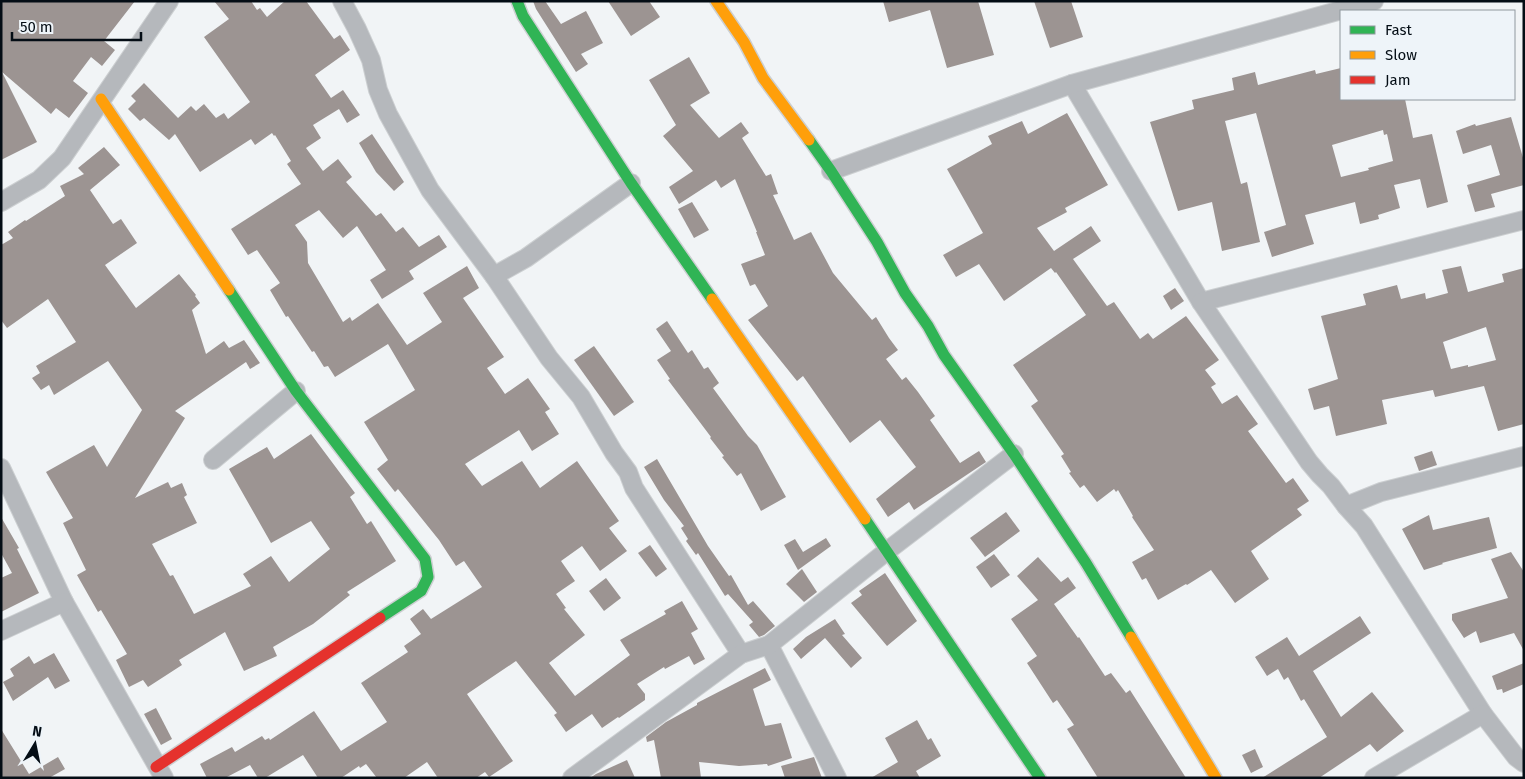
<svg xmlns="http://www.w3.org/2000/svg" width="1525" height="779" font-family="'Fira Sans',sans-serif">
<rect width="100%" height="100%" fill="#f1f4f6"/>
<g fill="#9c9492" fill-rule="evenodd">
<path d="M1,1H135L104,41L115,50L102,66L91,57L73,81L88,93L69,118L56,108L51,114L2,72L37,142L1,160Z"/>
<path d="M214,1H251L257,10L260,8L267,17L285,1H306L334,39L340,35L350,50L315,75L331,98L343,90L360,115L347,123L339,109L313,125L321,138L306,148L323,171L338,159L352,177L346,182L376,216L381,213L396,232L403,227L419,247L439,235L447,247L409,271L414,279L382,299L370,280L386,270L357,226L343,238L319,210L295,225L307,242L308,263L343,322L350,317L352,321L378,303L407,345L442,322L423,293L467,266L479,288L463,298L504,357L487,368L505,394L528,378L550,409L545,412L559,434L532,451L519,430L465,464L482,486L522,461L540,488L577,461L619,521L609,528L627,551L600,571L582,546L561,561L575,581L556,594L566,608L564,609L585,635L549,663L575,696L630,655L620,640L666,614L664,611L682,601L698,629L691,633L705,659L694,665L689,656L665,669L664,667L637,684L645,694V700L619,718L618,717L602,728L592,714L566,732L554,715L557,713L516,661L467,694L513,761L489,777L485,772L476,778H438L427,762L404,778H377L366,764L360,768L359,766L341,778H318L303,755L265,778H258L250,765L225,778H207L200,764L232,747L235,752L262,736L265,740L269,738L270,740L314,711L341,751L387,722L361,683L408,652L404,646L421,634L410,619L423,609L431,619L482,587L464,561L456,566L439,540L398,489L395,492L377,469L388,460L364,422L415,390L388,344L335,377L328,366L324,367L314,351L312,352L288,316L286,317L270,290L280,283L257,250L248,255L231,229L301,184L287,164L291,161L275,135L274,136L272,133L255,145L251,139L200,172L175,134L169,140L144,118L140,121L128,109L136,101L131,96L144,83L178,118L191,106L196,111L204,104L216,118L224,113L228,119L250,102L204,37L229,19Z"/>
<path d="M533,1H545L561,24L586,11L603,43L581,54L588,64L576,72L536,9Z"/>
<path d="M608,1H649L660,17L631,36Z"/>
<path d="M883,1H978L994,55L947,68L930,10L889,22Z"/>
<path d="M1034,1H1071L1083,37L1050,48Z"/>
<path d="M689,57L710,93L690,105L719,138L741,122L749,133L742,138L766,176L771,174L778,194L773,195L794,240L811,232L833,273L872,320L876,317L889,338L898,350L886,359L902,380L906,377L918,392L935,416L930,420L960,463L979,451L986,462L914,510L909,502L888,517L876,499L916,467L880,420L850,443L803,376L797,381L748,320L768,306L755,284L750,286L741,264L765,255L756,232H757L735,179L721,188L716,180L679,204L669,187L693,171L663,136L676,125L649,80Z"/>
<path d="M1341,68V99H1405L1413,138L1432,134L1448,202L1427,208L1420,179L1394,185L1400,208L1378,215L1379,219L1360,224L1355,202L1305,215L1314,244L1272,257L1264,232L1286,225L1256,113L1225,121L1241,184L1247,182L1260,242L1222,251L1212,202L1178,211L1150,122L1194,109L1192,100L1234,90L1232,78L1255,72L1258,85L1315,70L1316,74ZM1383,130L1384,135L1387,134L1393,161L1368,168L1369,170L1341,177L1332,145Z"/>
<path d="M1067,113L1108,185L1065,208L1067,212L1037,228L1054,251L1091,226L1101,241L1073,259L1107,306L1114,302L1140,339L1148,333L1153,339L1186,316L1219,360L1205,370L1216,384L1211,387L1222,404L1237,395L1258,424L1248,431L1286,483L1293,478L1309,501L1297,509L1302,515L1251,551L1269,579L1235,603L1211,570L1187,585L1186,584L1158,600L1146,578L1142,580L1132,562L1154,550L1132,517L1133,516L1118,490L1116,492L1114,489L1097,502L1084,485L1080,488L1069,473L1071,472L1061,456L1064,454L1031,406L1038,401L1013,365L1086,315L1056,272L1055,273L1051,268L1004,301L979,264L956,277L943,255L983,233L947,169L992,144L988,136L1022,121L1028,134Z"/>
<path d="M1511,117L1524,161V185L1491,194L1495,207L1475,212L1467,185L1500,175L1491,145L1463,154L1456,131L1475,124L1476,126Z"/>
<path d="M372,134L404,182L394,191L376,172L359,143Z"/>
<path d="M104,147L120,165L90,190L113,224L121,219L137,243L105,265L136,308L179,274L196,295L195,296L200,303L192,310L206,354L224,341L229,348L244,340L260,363L250,369L246,362L175,411L185,418L135,498L168,482L171,488L182,483L187,495L184,497L197,523L152,544L170,576L173,575L194,614L251,586L243,574L271,556L289,582L330,549L311,521L271,543L229,469L267,447L274,459L311,434L355,493L350,497L367,524L371,521L396,561L347,592L350,595L313,624L273,647L277,656L244,671L225,632L179,660L182,665L148,687L143,680L129,687L116,660L127,654L101,610L98,612L77,575L86,570L63,523L73,518L46,472L94,445L107,467L142,410L108,361L54,395L49,385L41,390L32,378L40,373L36,366L76,342L48,299L7,328L1,320V245L13,238L8,232L25,220L26,221L65,196L60,186L84,174L78,168Z"/>
<path d="M692,202L709,230L694,238L678,209Z"/>
<path d="M1461,266L1468,292L1504,282L1502,274L1524,268V424L1498,431L1484,386L1435,397L1433,390L1382,400L1387,424L1336,436L1329,406L1314,410L1308,389L1338,379L1321,316L1366,305L1363,294L1397,285L1401,299L1425,293L1426,299L1448,293L1442,270ZM1486,327L1496,360L1468,367V365L1451,369L1443,342Z"/>
<path d="M1175,288L1184,301L1171,310L1163,296Z"/>
<path d="M667,321L688,353L692,350L704,369L708,367L719,383L713,388L748,436L757,445L786,497L761,511L741,473L737,476L722,457L724,456L710,438L711,437L668,380L670,379L657,360L671,351L656,329Z"/>
<path d="M594,346L634,402L614,416L574,360Z"/>
<path d="M1432,451L1437,465L1419,471L1414,457Z"/>
<path d="M657,459L708,546L729,576L731,575L748,605L753,601L775,626L764,635L759,637L749,625L753,622L728,594L725,596L698,553L696,555L686,541L688,539L681,528L684,526L664,500L644,467Z"/>
<path d="M1006,512L1020,531L985,557L970,538Z"/>
<path d="M1429,515L1433,530L1489,517L1497,548L1442,563L1443,564L1424,570L1402,529Z"/>
<path d="M1,517L19,548L17,549L39,593L1,612V578L12,573L1,553Z"/>
<path d="M826,538L831,546L798,570L784,545L795,539L803,552Z"/>
<path d="M650,545L667,569L656,577L638,553Z"/>
<path d="M1511,552L1524,572V651L1514,633L1480,643L1476,631L1464,638L1452,620V614L1508,598L1491,559Z"/>
<path d="M994,554L1010,575L991,588L976,567Z"/>
<path d="M1038,557L1061,582L1068,577L1076,588L1054,604L1078,638L1079,637L1105,676L1111,673L1126,693L1130,690L1186,778H1098L1067,729L1074,725L1057,700L1053,703L1027,663L1037,656L1011,619L1038,600L1017,576Z"/>
<path d="M802,569L817,592L804,602L786,584Z"/>
<path d="M885,573L917,621L887,646L851,603L862,595L859,591Z"/>
<path d="M606,578L621,598L604,611L589,591Z"/>
<path d="M1360,616L1371,633L1313,671L1341,717L1372,692L1404,731L1377,752L1370,744L1319,778H1262L1327,737L1304,699L1301,701L1288,677L1284,680L1278,669L1267,676L1255,657L1287,637L1299,656Z"/>
<path d="M835,619L845,634L842,635L862,658L851,668L825,638L801,659L793,649L806,637Z"/>
<path d="M54,653L70,681L55,689L48,677L13,701L3,682L14,676L10,669L29,656L34,664Z"/>
<path d="M1524,663V684L1503,693L1502,689L1497,690L1492,676Z"/>
<path d="M765,668L771,680L753,689L765,726L781,723L792,758L768,766L767,764L739,766L699,762L701,778H661L654,740L647,742L646,737L666,722L697,705V703Z"/>
<path d="M156,708L172,739L161,745L144,714Z"/>
<path d="M917,720L928,740L931,738L941,756L916,771L920,778H871L898,762L885,738Z"/>
<path d="M1,729L29,774L58,757L65,769L49,778H1Z"/>
<path d="M1255,749L1263,767L1251,773L1242,755Z"/>
<path d="M814,757L822,778H785L781,766Z"/>
<path d="M627,760L635,778H590L596,774Z"/>
</g>
<g fill="none" stroke-linecap="round" stroke-linejoin="round">
<g stroke="#cccfd1" stroke-width="20">
<g id="street">
<path d="M342,1L357,29L371,60L378,90L388,114L430,190L494,276L549,358L581,397L614,453L628,472L634,488L741,654"/>
<path d="M1072,84L1201,302L1309,462L1320,475L1331,486L1346,506L1364,526L1483,714L1516,757L1524,763"/>
<path d="M831,171L1072,84L1374,1"/>
<path d="M1,202L39,180L62,158L169,1"/>
<path d="M494,276L526,258L631,183"/>
<path d="M1201,302L1524,220"/>
<path d="M213,460L296,391"/>
<path d="M1,468L64,602L164,778"/>
<path d="M1346,506L1381,492L1524,456"/>
<path d="M1,631L64,602"/>
<path d="M769,645L837,778"/>
<path d="M572,778L741,654L769,645L887,551L1014,454"/>
<path d="M1374,778L1483,714"/>
</g>
</g>
<g stroke="#cccfd1" stroke-width="14">
<g id="fast">
<path d="M517,1L523,16L631,183L712,299"/>
<path d="M809,140L831,171L877,242L905,293L928,326L944,355L1014,454L1086,563L1131,637"/>
<path d="M229,290L296,391L425,559L428,577L421,591L380,618"/>
<path d="M865,519L1040,778"/>
</g>
</g>
<g stroke="#cccfd1" stroke-width="14">
<g id="slow">
<path d="M716,1L744,42L763,78L809,140"/>
<path d="M101,99L229,290"/>
<path d="M712,299L865,519"/>
<path d="M1131,637L1216,778"/>
</g>
</g>
<g stroke="#cccfd1" stroke-width="14">
<path id="jam" d="M156,767L380,618"/>
</g>
<use href="#street" stroke="#b5b8bc" stroke-width="18"/>
<use href="#fast" stroke="#30b455" stroke-width="11"/>
<use href="#slow" stroke="#ff9f0a" stroke-width="11"/>
<use href="#jam" stroke="#e5322d" stroke-width="11"/>
</g>
<rect width="1525" height="779" fill="none" stroke="#040d15" stroke-width="5"/>
<rect x="1340" y="10" width="175" height="90" fill="#eef4f9" stroke="#90989e"/>
<rect x="1350" y="26" width="25" height="8" fill="#30b455" stroke="#90989e"/>
<text x="1385" y="35" font-size="15" fill="#040d15">Fast</text>
<rect x="1350" y="51" width="25" height="8" fill="#ff9f0a" stroke="#90989e"/>
<text x="1385" y="60" font-size="15" fill="#040d15">Slow</text>
<rect x="1350" y="76" width="25" height="8" fill="#e5322d" stroke="#90989e"/>
<text x="1385" y="85" font-size="15" fill="#040d15">Jam</text>
<g transform="translate(35 744) rotate(10)" stroke="#eef4f9" stroke-width="4" paint-order="stroke">
<path d="M0-4L9 19L0 12L-9 19Z" fill="#040d15"/>
<text y="-8" font-size="14" font-weight="bold" text-anchor="middle" fill="#040d15">N</text>
</g>
<path d="M12 32v8h129v-8" fill="none" stroke="#040d15" stroke-width="2.5"/>
<text x="20" y="32" font-size="15" fill="#040d15" stroke="#eef4f9" stroke-width="4" paint-order="stroke">50 m</text>
</svg>
